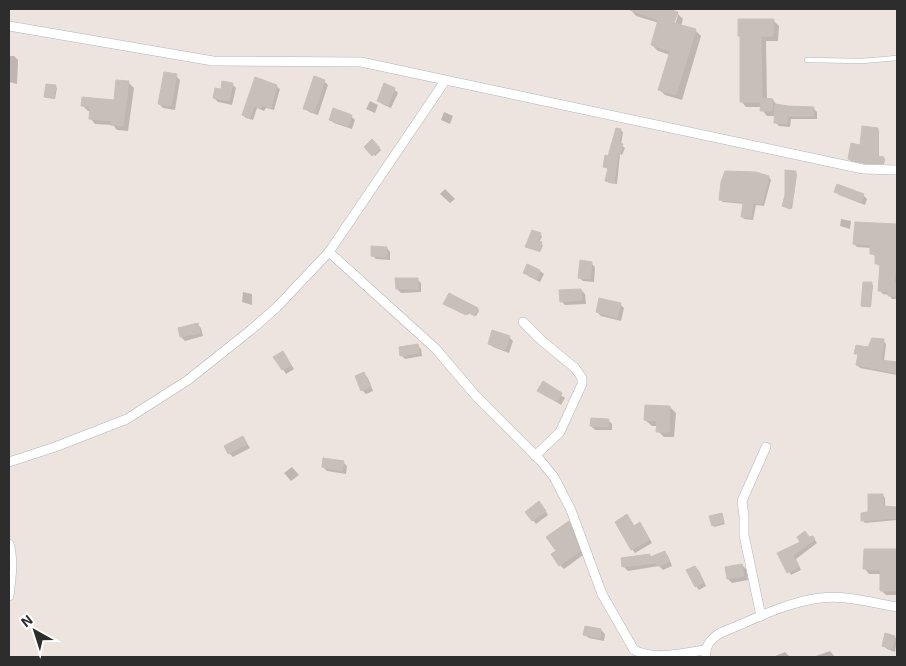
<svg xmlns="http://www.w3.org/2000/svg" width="906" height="666" font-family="'Exo 2',sans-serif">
<rect width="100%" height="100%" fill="#eee4df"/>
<g fill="#0003" fill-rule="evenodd">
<path d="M630,9H664L677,13L683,19L681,26L695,30L701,36L682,100L665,95L659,89L670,55L658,51L652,45L659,23L636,16ZM676,15H678L674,29L671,28Z"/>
<path d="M773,20L779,26L778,41H766L767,100H773L778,106L813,108L817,112V119H791L790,127L779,126L775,122L776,116H767L762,110V107H746L741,101V38L739,35Z"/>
<path d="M9,56H14L18,60L17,84L9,82Z"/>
<path d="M176,76L180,80L175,110L163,108L159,104Z"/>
<path d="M324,81L328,85L318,115L309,112L305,108Z"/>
<path d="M128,82L134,88L128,131L117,130L113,125L95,124L90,118L91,111H88L83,106L115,101Z"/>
<path d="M232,84L236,88L232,105L218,102L214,98Z"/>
<path d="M55,86L57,88L55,99L47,98L45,97Z"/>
<path d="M276,86L280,89L274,110L266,108L264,111L257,108L253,120L246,118L243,115Z"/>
<path d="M394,89L398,93L391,108L382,104L378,101Z"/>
<path d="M370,101L378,105L375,113L366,109Z"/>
<path d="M444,112L453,116L450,124L441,120Z"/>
<path d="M351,116L355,120L352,129L334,123L330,120Z"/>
<path d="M877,129L879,131V157L885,159L884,164H866L851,161L850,159Z"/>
<path d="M620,130L623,132L621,145L625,148L622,155L620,154L617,184L609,183L606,180L609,170L605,167Z"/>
<path d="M372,141L381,150L375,156L366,147Z"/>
<path d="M796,173L797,174L792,209L783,206Z"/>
<path d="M769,177L771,180L764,206L756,205L753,220L744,219L742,216L744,204L723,202L720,199Z"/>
<path d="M445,189L455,199L450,203L440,194Z"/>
<path d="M835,191L863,195L867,199L865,205L839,195Z"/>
<path d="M841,219L851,221L850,229L840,226Z"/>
<path d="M856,224L897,225V299H892L889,295L883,294L880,291L881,267L876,263V257L871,253V248L857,247L854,244Z"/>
<path d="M540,234L542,236L539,243L543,245L540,252L528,248L527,247Z"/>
<path d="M387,248L390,252V260L376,259L372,255Z"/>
<path d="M591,263L595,267L594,282L583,281L579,277Z"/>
<path d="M540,271L544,274L540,282L528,276L525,272Z"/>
<path d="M417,279L421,283V292L401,293L397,289Z"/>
<path d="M871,284L873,285L871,307H863L862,305Z"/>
<path d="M581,290L585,294L586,304L565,305L561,301Z"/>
<path d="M243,292L252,294V305L242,302Z"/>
<path d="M449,295L478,309L479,311L476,316L469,313L468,315L446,305Z"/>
<path d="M620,304L624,308L621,321L601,316L597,312Z"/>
<path d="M197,324L201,328L203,336L185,341L181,337L179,329Z"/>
<path d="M509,337L513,341L509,353L493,347L489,343Z"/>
<path d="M883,340L886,344L884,361L897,363V375L860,368L857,365L859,356L856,353Z"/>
<path d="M417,345L421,349L422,356L405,359L401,355Z"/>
<path d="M283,353L294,369L286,374L275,357Z"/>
<path d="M364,374L368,378L373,391L366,394L362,390Z"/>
<path d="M543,383L565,398L561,405L539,390Z"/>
<path d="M670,407L676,413L674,437H664L658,431V426H652L645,420Z"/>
<path d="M608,420L612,424V430H595L591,426Z"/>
<path d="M243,437L250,448L233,457L229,453Z"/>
<path d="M343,462L347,466L346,474L327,471L323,467Z"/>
<path d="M292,467L299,475L291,481L284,473Z"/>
<path d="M883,495L885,498V507L897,508V520L865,523L863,521Z"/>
<path d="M543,507L548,515L536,524L533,520Z"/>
<path d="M721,514L725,524L714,527L713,525Z"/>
<path d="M627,515L635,527L639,524L643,527L652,543L635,553L632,549Z"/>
<path d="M568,523L572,527L583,555L564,569L560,565L558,551Z"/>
<path d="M813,537L817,543L796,559L801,570L791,575L779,553Z"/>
<path d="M865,550H897V595H886L881,590V574H869L865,569Z"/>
<path d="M664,552L668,556L672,566L663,570L659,566L628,571L624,567L649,555L652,557Z"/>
<path d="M742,565L746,569L748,580L732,583L728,579L726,568Z"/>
<path d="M695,567L699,571L706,586L699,590L696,586Z"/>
<path d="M601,630L605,634L604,641L589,638L585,635Z"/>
<path d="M895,637L897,640L895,652L887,649L883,645Z"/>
<path d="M830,651L835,657H813Z"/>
<path d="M785,652L790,657H773Z"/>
</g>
<g fill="#c7c0ba" stroke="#cac0b8">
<path d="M630,9H668L678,12L674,23L696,29L676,95L658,90L670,51L651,45L658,20L630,10Z"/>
<path d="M738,19H774L773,36H761L762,98L773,99L772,111H760L761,102H740V36H738Z"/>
<path d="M164,72L177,74L171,106L158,104Z"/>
<path d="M314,76L325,80L314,112L303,109Z"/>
<path d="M255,77L277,85L271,108L262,105L261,108L254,106L250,118L242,115Z"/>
<path d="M116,80L129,81L123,126L110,125L111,121L89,119L90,107L81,106L82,97L114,100Z"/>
<path d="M222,81L233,83L229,101L213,98L215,88L221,89Z"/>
<path d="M384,83L395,88L388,105L377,101Z"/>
<path d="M46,84L56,85L54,98L44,97Z"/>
<path d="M775,104L788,106L814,107L813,116H787V124L774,123Z"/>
<path d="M333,108L352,115L348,126L329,120Z"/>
<path d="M862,126L878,128V156L884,157L883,163H864L848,159L851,143L860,145Z"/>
<path d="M616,128L621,129L619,143L623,144L620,154L618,153L614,183L605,181L608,168L603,167L605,155L608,156Z"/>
<path d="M372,139L380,148L372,156L364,147Z"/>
<path d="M785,170L796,171L794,193L790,209L782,206L785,195Z"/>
<path d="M725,171L756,172L769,176L762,204L753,203L751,218L741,217L743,204L740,202L719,200L721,182Z"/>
<path d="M837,184L864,194L861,202L834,192Z"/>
<path d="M855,222L897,224V250L894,283L897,284V296H888V292L878,291L880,264H875V254H870V245L853,244Z"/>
<path d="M532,230L541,233L538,241L542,242L539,251L525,247Z"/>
<path d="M371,246L387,247L386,257L371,256Z"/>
<path d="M580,260L592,262L590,279L578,278Z"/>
<path d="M527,264L540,270L537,279L523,273Z"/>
<path d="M395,278H418V289H396Z"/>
<path d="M863,282H872L870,307L861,306Z"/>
<path d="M581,289L582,300L560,302L559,290Z"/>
<path d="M449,293L478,308L475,316L467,312L466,315L443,304Z"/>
<path d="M599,298L621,303L617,318L596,312Z"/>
<path d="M198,323L200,333L180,337L178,328Z"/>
<path d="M492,330L510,336L505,350L488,344Z"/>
<path d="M872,338L884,339L881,360L897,362V373L856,365L858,354H854L856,345L868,347Z"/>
<path d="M418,344L419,353L400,356L399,347Z"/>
<path d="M283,351L291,365L282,370L273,357Z"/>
<path d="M364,372L370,387L361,391L355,376Z"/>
<path d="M543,381L562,393L557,402L537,391Z"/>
<path d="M645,405L670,406L669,432H656L657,421L644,420Z"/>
<path d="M591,418L609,419L608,427L590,426Z"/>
<path d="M243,436L247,444L228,454L224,446Z"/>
<path d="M323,458L344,461L342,471L322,467Z"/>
<path d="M868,494H883V506L897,507V518L861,521V513L868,512Z"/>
<path d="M539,501L546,511L532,521L525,512Z"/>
<path d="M722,513L724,522L712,526L709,516Z"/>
<path d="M627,514L634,526L640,522L649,540L631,550L615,522Z"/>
<path d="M569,521L580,551L559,566L551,554L556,551L546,537Z"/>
<path d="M805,531L809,537L813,536L815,539L793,556L799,567L787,573L777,553L800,542L797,537Z"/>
<path d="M864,549H897V591H880V570L863,569Z"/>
<path d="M665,551L669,562L658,566L656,563L622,567L621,558L650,554V557Z"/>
<path d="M742,564L744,576L727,579L725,567Z"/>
<path d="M695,566L704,582L695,587L686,570Z"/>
<path d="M585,626L601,629L600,638L583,635Z"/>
<path d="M885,633L895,636L892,649L882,646Z"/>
</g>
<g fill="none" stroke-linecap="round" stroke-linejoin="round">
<g stroke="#afb5bd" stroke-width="5.5">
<path id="lane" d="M807,60L862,61L897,58"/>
</g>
<g stroke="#afb5bd" stroke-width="10">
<g id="street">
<path d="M9,26L213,61L361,62L863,169L897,170"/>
<path d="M329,252L436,349L476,396L540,460L554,477L571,510L602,594L634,650C655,661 683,653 705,650"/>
<path d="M523,322L541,340L575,368L582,378V384L560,432L535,456"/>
<path d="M9,462L55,447L127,419L188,380L252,329L277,307L329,252L445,81"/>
<path d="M9,544C14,560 11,579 9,596"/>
<path d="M761,616L744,535V516L742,501L766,447"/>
<path d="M706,657C704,646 711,639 720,633C753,620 786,602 821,598C846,595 873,603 897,607"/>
</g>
</g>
<use href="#lane" stroke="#fff" stroke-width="4.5"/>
<use href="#street" stroke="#fff" stroke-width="9"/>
</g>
<rect width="906" height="666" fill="none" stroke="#2d2d2d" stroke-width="20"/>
<g transform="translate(35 631) rotate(321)" stroke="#ffffff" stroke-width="4" paint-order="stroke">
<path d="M0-4L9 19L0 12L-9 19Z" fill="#2d2d2d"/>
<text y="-8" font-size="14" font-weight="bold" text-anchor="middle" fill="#2d2d2d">N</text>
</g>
</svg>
